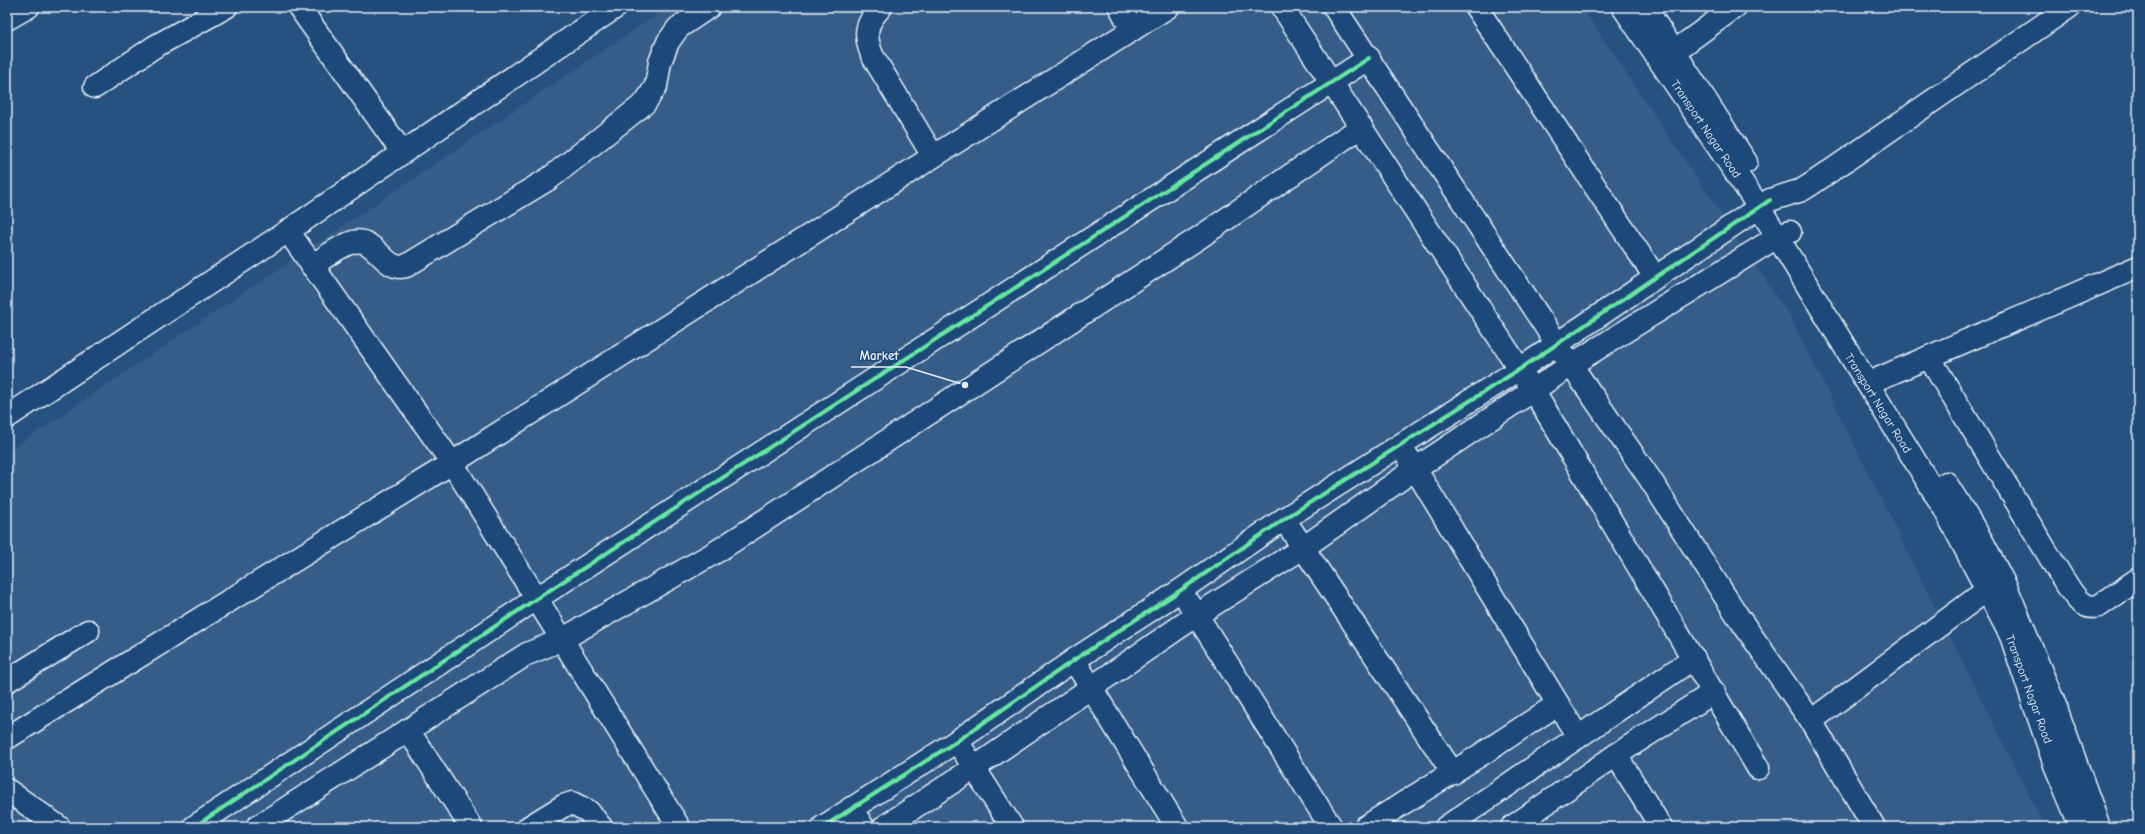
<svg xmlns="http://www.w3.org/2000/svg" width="2145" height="834" font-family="'Comic Neue',sans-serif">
<rect width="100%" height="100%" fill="#27517f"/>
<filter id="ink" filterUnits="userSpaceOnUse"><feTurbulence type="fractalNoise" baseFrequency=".025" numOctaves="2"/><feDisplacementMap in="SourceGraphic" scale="8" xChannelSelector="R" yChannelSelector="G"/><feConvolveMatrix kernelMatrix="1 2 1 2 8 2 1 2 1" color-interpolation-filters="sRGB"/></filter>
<g filter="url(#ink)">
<path fill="#355d88" d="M668,7H1582L1791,318L2045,827H7V452Z"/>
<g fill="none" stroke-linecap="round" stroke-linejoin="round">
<g stroke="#e8f1f8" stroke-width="25">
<g id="minor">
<path d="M299,7L402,152"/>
<path d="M881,7C865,24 864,34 872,55L933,156"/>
<path d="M1120,7L1132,30"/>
<path d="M1282,7L1534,391L1758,768"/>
<path d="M1334,7L1571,365L1650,479L1737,615L1811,721L1874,827"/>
<path d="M1476,7L1655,277"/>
<path d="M7,19L28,7"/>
<path d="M1675,51L1735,7"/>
<path d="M95,87L154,47L226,7"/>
<path d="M288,231L452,463L679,827"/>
<path d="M312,266C324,258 339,246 353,242C376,236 384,273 406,266L550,178L645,103L656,86L660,62L668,42L678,28L709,7"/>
<path d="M1929,357L2063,579C2073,593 2080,611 2099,606L2138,579"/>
<path d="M1880,378L2138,267"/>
<path d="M7,417L288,231L616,7"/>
<path d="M1408,457L1578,737"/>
<path d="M1284,519L1453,773"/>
<path d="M1189,603L1331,827"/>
<path d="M1074,660L1177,827"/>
<path d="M7,681L88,631"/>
<path d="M1811,721L1987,590"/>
<path d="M408,730L471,827"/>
<path d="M7,738L452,463L1168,7"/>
<path d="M957,741L1012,827"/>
<path d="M1616,755L1661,827"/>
<path d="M7,790L59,827"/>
<path d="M851,808L863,827"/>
<path d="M194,827L536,599L1369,58"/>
<path d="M257,827L527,654L561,640L716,552L1200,237L1361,127"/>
<path d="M529,827L563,806L572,803L588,811L601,827"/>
<path d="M823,827L957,741L1074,660L1181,590L1284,519L1520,369L1770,200L1802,190L1813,183L2069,7"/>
<path d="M884,827L974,768L1197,615L1303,548L1415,469L1571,365L1777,237L1790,232"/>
<path d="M1365,827L1482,754L1558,704"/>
<path d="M1446,827L1694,658"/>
<path d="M1512,827L1616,755L1714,692"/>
</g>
</g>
<g stroke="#e8f1f8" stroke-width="25">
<g id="major">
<path d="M1623,7L1759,207L1944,508L2011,636L2055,765L2081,827"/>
<path d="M1645,7L1746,162"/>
<path d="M1946,483L1982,541L2007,589L2056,708L2099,827"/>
</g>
</g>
<use href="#minor" stroke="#1f4a7a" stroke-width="22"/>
<use href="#major" stroke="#1f4a7a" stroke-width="22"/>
<g stroke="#1f4a7a" stroke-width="6">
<g id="cycleway">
<path d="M194,827L536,599L1369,58"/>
<path d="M823,827L957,741L1074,660L1181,590L1284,519L1520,369L1770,200"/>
</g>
</g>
<use href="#cycleway" stroke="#66e7a1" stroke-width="4"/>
</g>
</g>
<g text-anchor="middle" stroke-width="3" stroke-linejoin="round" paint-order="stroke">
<g font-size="12" fill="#e8f1f8" stroke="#1f4a7a">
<text transform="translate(1706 129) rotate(56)" y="4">Transport Nagar Road</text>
<text transform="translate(1878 403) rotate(58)" y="4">Transport Nagar Road</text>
<text transform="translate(2029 689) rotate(70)" y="4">Transport Nagar Road</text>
</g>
</g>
<path fill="none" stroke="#e8f1f8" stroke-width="1.5" d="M965 385L906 367H851"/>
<circle fill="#e8f1f8" stroke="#1f4a7a" stroke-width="1.5" cx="965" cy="385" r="4"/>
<g font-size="13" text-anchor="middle" font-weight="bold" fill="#e8f1f8" stroke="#1f4a7a" stroke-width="3" stroke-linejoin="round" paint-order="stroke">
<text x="879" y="360">Market</text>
</g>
<rect width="2145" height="834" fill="none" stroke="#1f4a7a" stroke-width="24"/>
<rect x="12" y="12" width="2121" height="810" fill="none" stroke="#e8f1f8" stroke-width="1.5" filter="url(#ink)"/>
</svg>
